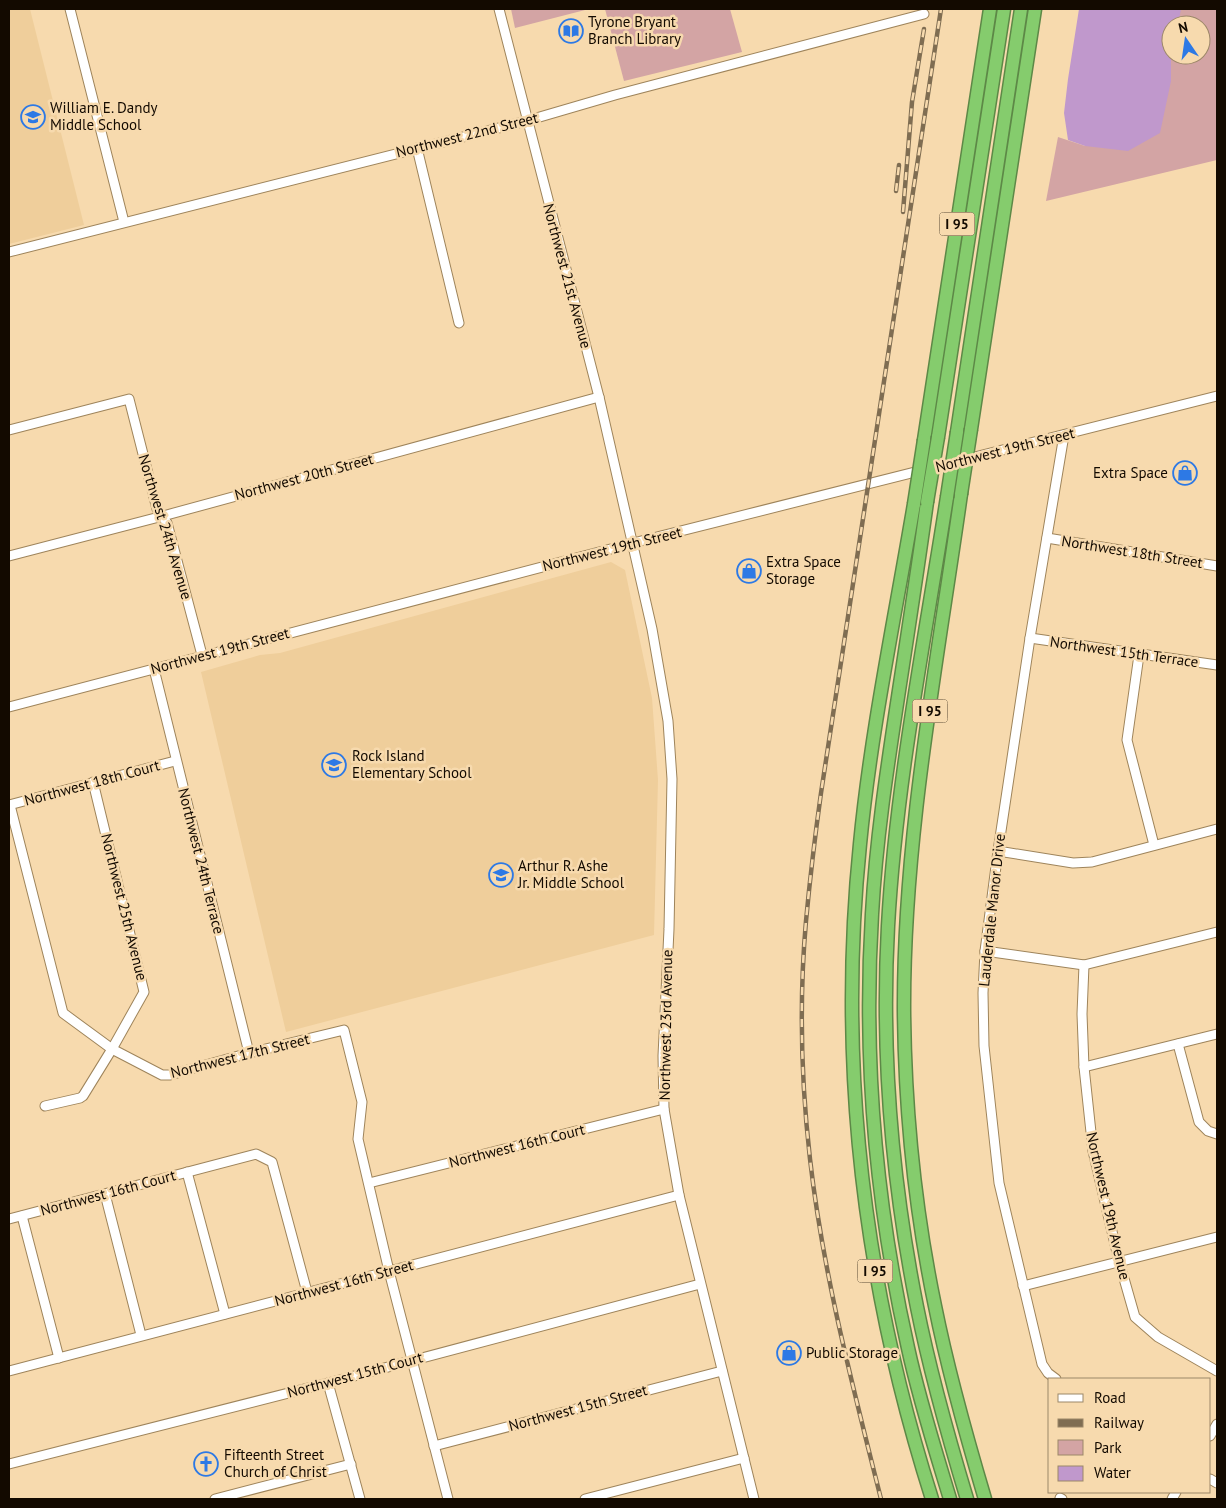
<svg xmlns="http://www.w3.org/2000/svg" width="1226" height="1508" font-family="'PT Sans',sans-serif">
<rect width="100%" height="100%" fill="#f7daae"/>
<g fill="#efce9b">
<path d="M9,9H30L84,225L9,244Z"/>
<path d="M611,562L625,570L652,698L658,780L654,935L286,1032L201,672L260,655L280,653Z"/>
</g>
<g fill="#d3a4a4">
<path d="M511,9H589L515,28Z"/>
<path d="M605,9H730L742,52L624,81Z"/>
<path d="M1178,9H1217V160L1046,201L1058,137L1085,146L1171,56V54V55H1201V25H1175Z"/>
</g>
<path fill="#c098cc" d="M1079,9H1181L1178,25H1171V81L1160,133L1128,151L1085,146L1068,140L1064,113L1068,79Z"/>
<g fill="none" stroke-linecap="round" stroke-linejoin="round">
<g stroke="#9e845b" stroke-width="11">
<g id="minor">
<path d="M70,9L124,222"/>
<path d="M499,9L599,397L652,629L668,721L672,779L669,929L663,1056L664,1109L679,1195L754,1499"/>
<path d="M417,148L459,323"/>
<path d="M9,252L526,121L615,95L924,14"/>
<path d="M9,430L129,399L157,509L167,523L202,655"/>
<path d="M1047,538L1217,566"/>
<path d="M9,556L163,516L599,397"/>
<path d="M1030,638L1217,665"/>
<path d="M1139,655L1127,740L1154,845"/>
<path d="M154,669L249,1053"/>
<path d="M9,707L645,540L1217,396"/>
<path d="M9,805L175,761"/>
<path d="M10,805L63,1013L112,1049L162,1075H170L249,1053L344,1030L362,1102L358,1139L389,1271L448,1499"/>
<path d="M998,851L1073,863L1092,862L1217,829"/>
<path d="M985,951L1084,965L1217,932"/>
<path d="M1084,965L1082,1014L1084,1067L1093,1151L1119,1261L1135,1317L1158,1337L1217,1371"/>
<path d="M1178,1044L1199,1122L1208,1131L1217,1134"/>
<path d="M1084,1067L1217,1034"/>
<path d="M45,1106L80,1098L83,1096L112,1049L144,992L93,782"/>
<path d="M187,1172L225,1314"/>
<path d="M369,1183L664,1109"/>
<path d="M105,1194L141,1335"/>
<path d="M22,1216L59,1358"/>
<path d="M9,1219L256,1154L272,1162L307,1292"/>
<path d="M1023,1286L1217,1237"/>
<path d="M9,1371L679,1195"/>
<path d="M1056,1379L1048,1373L1042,1364L999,1183L984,1046L983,993L985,951L998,851L1030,638L1064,435"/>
<path d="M328,1383L360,1499"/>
<path d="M1210,1436L1217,1424"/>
<path d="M434,1446L722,1371"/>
<path d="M9,1464L328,1383L700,1284"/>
<path d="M1210,1479L1217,1483"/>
<path d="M1060,1498L1062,1499"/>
<path d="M215,1499L351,1464"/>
<path d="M585,1499L744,1458"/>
<path d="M1172,1499L1176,1492"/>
</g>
</g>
<g stroke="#5d8847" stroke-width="15">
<g id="highway">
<path d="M971,429L1035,9"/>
<path d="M957,432L1021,9"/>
<path d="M938,437L1004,9"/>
<path d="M924,440L990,9"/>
<path d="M961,494C937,664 903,840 904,1012C905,1110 915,1210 935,1306C948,1371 966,1435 985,1499"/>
<path d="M947,497C925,639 896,782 888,926C881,1053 892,1182 917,1307C930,1372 948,1436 967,1499"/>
<path d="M927,502C918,567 908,632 898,697C887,769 876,841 872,914C863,1059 876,1206 908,1348C919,1399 935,1449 950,1499"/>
<path d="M914,504C895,617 871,730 860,844C837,1068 864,1285 932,1499"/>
</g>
</g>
<use href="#minor" stroke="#fff" stroke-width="9"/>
<use href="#highway" stroke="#85cc6d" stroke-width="12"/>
<g stroke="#7f6d52" stroke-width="4.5">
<g id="rail">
<path d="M896,191L899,165"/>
<path d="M903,212L912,102L924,29"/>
<path d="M881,1499C853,1387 823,1274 810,1159C801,1080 799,1000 806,921C810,878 815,836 821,793L941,9"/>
</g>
</g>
<use href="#rail" stroke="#f7daae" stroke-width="2.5" stroke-dasharray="8" stroke-linecap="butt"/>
<g stroke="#5d8847" stroke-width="15" stroke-linecap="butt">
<g id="highway-bridge">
<path d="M961,494L971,429"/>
<path d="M947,497L957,432"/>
<path d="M927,502L938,437"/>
<path d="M914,504L924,440"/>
</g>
</g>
<use href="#highway-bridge" stroke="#85cc6d" stroke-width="12"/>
</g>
<defs>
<g id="library-ring" transform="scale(1.25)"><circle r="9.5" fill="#f7daae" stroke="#2d79e5" stroke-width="1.5"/><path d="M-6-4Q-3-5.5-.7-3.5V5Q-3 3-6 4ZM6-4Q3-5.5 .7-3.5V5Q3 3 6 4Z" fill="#2d79e5"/></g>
<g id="school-ring" transform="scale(1.25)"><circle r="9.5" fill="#f7daae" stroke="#2d79e5" stroke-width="1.5"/><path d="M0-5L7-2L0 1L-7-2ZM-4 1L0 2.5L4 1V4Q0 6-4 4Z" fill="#2d79e5"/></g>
<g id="shop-ring" transform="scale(1.25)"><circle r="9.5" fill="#f7daae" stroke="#2d79e5" stroke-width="1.5"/><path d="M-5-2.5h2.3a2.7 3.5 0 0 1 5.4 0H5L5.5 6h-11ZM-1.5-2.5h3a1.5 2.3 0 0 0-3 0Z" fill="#2d79e5"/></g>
<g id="church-ring" transform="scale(1.25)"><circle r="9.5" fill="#f7daae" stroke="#2d79e5" stroke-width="1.5"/><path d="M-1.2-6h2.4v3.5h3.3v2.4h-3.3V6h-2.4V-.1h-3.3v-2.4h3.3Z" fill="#2d79e5"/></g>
</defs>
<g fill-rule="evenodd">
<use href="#library-ring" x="571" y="31"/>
<use href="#school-ring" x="33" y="117"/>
<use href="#shop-ring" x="1185" y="473"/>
<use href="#shop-ring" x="749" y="571"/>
<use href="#school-ring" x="334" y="765"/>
<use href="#school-ring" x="501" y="875"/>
<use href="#shop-ring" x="789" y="1353"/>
<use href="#church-ring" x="206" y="1464"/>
</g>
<g text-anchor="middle" stroke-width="5" stroke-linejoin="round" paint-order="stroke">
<g fill="#f7daae" stroke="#574834" stroke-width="1">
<rect x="939.5" y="212.5" width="35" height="23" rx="4"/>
<rect x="912.5" y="699.5" width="35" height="23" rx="4"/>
<rect x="857.5" y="1259.5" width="35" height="23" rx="4"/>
</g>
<g font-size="14" font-weight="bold" fill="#130a00">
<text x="957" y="229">I 95</text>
<text x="930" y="716">I 95</text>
<text x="875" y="1276">I 95</text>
</g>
<g font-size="15" fill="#130a00" stroke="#f7daae" text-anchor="start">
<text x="588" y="27">Tyrone Bryant<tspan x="588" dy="17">Branch Library</tspan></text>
<text x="50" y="113">William E. Dandy<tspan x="50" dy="17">Middle School</tspan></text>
<text x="1168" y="478" text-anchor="end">Extra Space</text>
<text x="766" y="567">Extra Space<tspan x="766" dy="17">Storage</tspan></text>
<text x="352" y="761">Rock Island<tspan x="352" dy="17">Elementary School</tspan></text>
<text x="518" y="871">Arthur R. Ashe<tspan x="518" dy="17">Jr. Middle School</tspan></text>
<text x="806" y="1358">Public Storage</text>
<text x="224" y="1460">Fifteenth Street<tspan x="224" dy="17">Church of Christ</tspan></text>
</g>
<g font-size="15" fill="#130a00" stroke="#f7daae">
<text transform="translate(467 135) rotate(-14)" y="5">Northwest 22nd Street</text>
<text transform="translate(567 276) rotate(75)" y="5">Northwest 21st Avenue</text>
<text transform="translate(1005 450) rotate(-14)" y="5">Northwest 19th Street</text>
<text transform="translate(304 477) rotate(-15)" y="5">Northwest 20th Street</text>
<text transform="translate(165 527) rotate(73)" y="5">Northwest 24th Avenue</text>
<text transform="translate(612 549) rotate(-14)" y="5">Northwest 19th Street</text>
<text transform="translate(1132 552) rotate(9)" y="5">Northwest 18th Street</text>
<text transform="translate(220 651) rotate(-15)" y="5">Northwest 19th Street</text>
<text transform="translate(1124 652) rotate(8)" y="5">Northwest 15th Terrace</text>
<text transform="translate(92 783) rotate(-15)" y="5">Northwest 18th Court</text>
<text transform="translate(201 861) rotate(76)" y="5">Northwest 24th Terrace</text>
<text transform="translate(124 907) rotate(76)" y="5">Northwest 25th Avenue</text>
<text transform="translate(992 910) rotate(-84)" y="5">Lauderdale Manor Drive</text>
<text transform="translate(666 1025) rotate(-89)" y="5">Northwest 23rd Avenue</text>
<text transform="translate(240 1056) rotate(-14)" y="5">Northwest 17th Street</text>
<text transform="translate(517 1146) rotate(-14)" y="5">Northwest 16th Court</text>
<text transform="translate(108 1193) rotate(-15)" y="5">Northwest 16th Court</text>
<text transform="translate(1108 1206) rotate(77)" y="5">Northwest 19th Avenue</text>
<text transform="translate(344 1283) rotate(-15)" y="5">Northwest 16th Street</text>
<text transform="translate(355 1375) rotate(-15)" y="5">Northwest 15th Court</text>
<text transform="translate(578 1408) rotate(-15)" y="5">Northwest 15th Street</text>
</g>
</g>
<rect width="1226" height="1508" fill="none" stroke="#130a00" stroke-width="20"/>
<rect x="1048" y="1378" width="162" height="115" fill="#f7daae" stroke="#9c8768"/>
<rect x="1058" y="1394" width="25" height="8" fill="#ffffff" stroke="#9c8768"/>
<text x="1094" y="1403" font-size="15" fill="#130a00">Road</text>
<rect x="1058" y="1419" width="25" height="8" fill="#7f6d52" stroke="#9c8768"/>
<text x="1094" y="1428" font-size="15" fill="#130a00">Railway</text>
<rect x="1058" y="1440" width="25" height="15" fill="#d3a4a4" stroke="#9c8768"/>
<text x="1094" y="1453" font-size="15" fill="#130a00">Park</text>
<rect x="1058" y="1466" width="25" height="15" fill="#c098cc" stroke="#9c8768"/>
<text x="1094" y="1478" font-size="15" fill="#130a00">Water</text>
<g transform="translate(1186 40) rotate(347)"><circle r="24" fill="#f7daae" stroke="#9c8768"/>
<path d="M0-4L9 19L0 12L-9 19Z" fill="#2d79e5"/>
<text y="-8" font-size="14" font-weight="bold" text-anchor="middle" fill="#130a00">N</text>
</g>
</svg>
